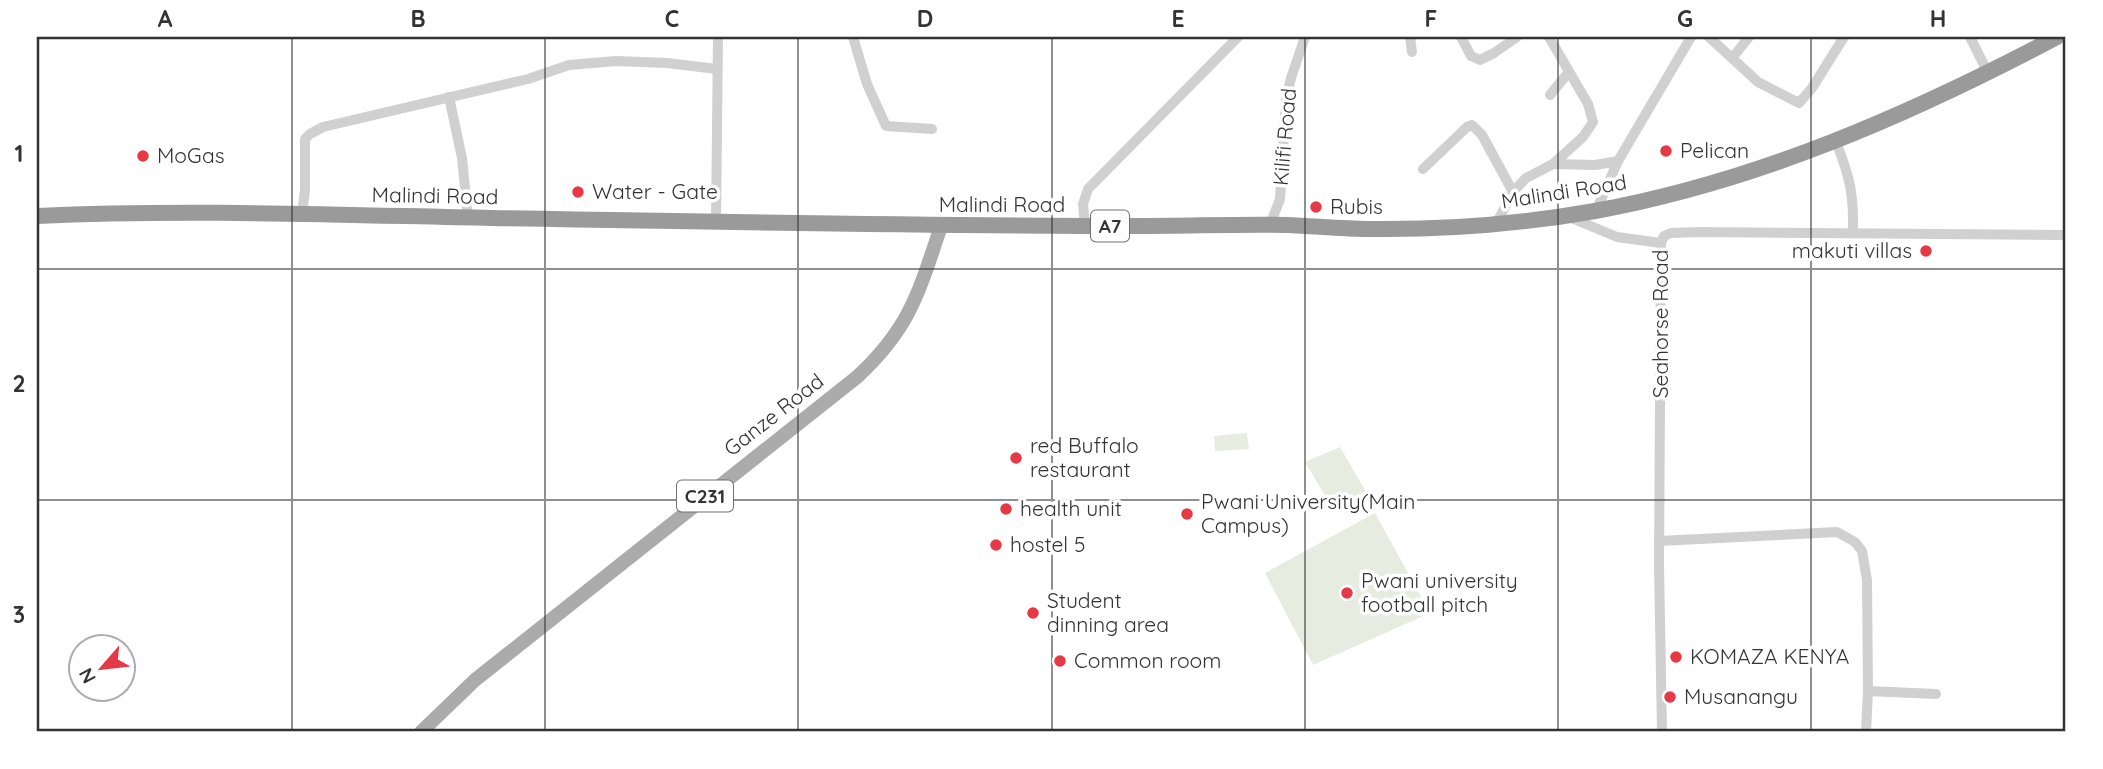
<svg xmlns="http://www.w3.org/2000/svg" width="2103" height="769" font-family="Quicksand,sans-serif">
<rect width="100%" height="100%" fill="#fff"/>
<g fill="#e6ecdf">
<path d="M1247,433L1249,449L1215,451L1214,436Z"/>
<path d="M1340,447L1366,492L1332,507L1305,462Z"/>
<path d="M1375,513L1430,613L1313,665L1265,573Z"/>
</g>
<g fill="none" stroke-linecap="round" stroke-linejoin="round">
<g stroke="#d0d0d0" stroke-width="10">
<path d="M853,37L867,84L886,126L932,129"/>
<path d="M1410,37L1412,52"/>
<path d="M1461,37L1471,56L1480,60L1494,53L1517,37"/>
<path d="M1709,37L1758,82L1799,103L1812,88L1844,37"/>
<path d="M1970,37L1988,73"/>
<path d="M1733,57L1749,37"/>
<path d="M1550,95L1568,73"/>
<path d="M449,97L462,158L468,218"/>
<path d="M1836,142C1850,177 1854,195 1853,233"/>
<path d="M1553,164L1595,165L1618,161"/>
<path d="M1423,169L1467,127L1472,125L1482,135L1513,192"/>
<path d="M1596,211L1618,161L1691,37"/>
<path d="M302,214L305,190V139L310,134L323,127L528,79L569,65L616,61L667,63L717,69"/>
<path d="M1569,217L1617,237L1661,243"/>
<path d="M716,221L718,37"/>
<path d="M1496,224L1513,192L1526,178L1553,164L1583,137L1593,122L1588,104L1549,37"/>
<path d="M1270,225L1280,199L1286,100L1291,78L1305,37"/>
<path d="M1085,226L1083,204L1088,189L1238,37"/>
<path d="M1659,541L1837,532L1855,542L1862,551L1867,580L1868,691L1866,732"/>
<path d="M1868,691L1936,694"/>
<path d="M1662,732L1659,565L1661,243L1664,236L1671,233L1698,232L2066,235"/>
</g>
<path stroke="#ababab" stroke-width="14" d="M421,732L475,680L857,377C910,328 919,292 941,226"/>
<path stroke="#9a9a9a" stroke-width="16" d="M37,216C188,209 340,215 491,218C708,222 925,226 1142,226C1190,226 1239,224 1287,225C1314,226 1342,229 1369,229C1445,230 1521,224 1595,211C1759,181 1911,114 2057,37"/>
</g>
<path fill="none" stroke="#333" stroke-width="2" stroke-opacity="0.55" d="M292,37V732M545,37V732M798,37V732M1052,37V732M1305,37V732M1558,37V732M1811,37V732M37,269H2066M37,500H2066"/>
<g fill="#e63946" stroke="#fff" stroke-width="2.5">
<circle cx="1666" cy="151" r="7"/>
<circle cx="143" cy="156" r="7"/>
<circle cx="578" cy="192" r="7"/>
<circle cx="1316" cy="207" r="7"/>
<circle cx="1926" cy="251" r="7"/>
<circle cx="1016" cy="458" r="7"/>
<circle cx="1006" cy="509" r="7"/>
<circle cx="1187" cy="514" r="7"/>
<circle cx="996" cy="545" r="7"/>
<circle cx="1347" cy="593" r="7"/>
<circle cx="1033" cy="613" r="7"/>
<circle cx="1676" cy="657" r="7"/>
<circle cx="1060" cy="661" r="7"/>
<circle cx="1670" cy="697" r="7"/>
</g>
<g text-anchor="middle" stroke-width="7" stroke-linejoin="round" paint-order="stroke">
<g fill="#fff" stroke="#707070" stroke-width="2">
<rect x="1091" y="210.5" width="38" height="31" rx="5"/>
<rect x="677" y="480.5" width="56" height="31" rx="5"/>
</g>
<g font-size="19" font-weight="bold" fill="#333">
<text x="1110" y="233">A7</text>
<text x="705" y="503">C231</text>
</g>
<g font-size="21" fill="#333" stroke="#fff">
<text transform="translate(1285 137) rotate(-85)" y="7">Kilifi Road</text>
<text transform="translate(1564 192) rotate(-9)" y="7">Malindi Road</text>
<text transform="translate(435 196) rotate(1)" y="7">Malindi Road</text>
<text x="1002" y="212">Malindi Road</text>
<text transform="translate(1661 324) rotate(-90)" y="7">Seahorse Road</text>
<text transform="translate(774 415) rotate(-38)" y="7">Ganze Road</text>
</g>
<g font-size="21" fill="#333" stroke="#fff" text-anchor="start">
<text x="1680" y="158">Pelican</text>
<text x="157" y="163">MoGas</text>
<text x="592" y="199">Water - Gate</text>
<text x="1330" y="214">Rubis</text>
<text x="1912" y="258" text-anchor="end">makuti villas</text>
<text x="1030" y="453">red Buffalo<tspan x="1030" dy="24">restaurant</tspan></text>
<text x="1201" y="509">Pwani University(Main<tspan x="1201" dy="24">Campus)</tspan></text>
<text x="1020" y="516">health unit</text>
<text x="1010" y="552">hostel 5</text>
<text x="1361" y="588">Pwani university<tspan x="1361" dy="24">football pitch</tspan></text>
<text x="1047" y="608">Student<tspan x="1047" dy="24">dinning area</tspan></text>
<text x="1690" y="664">KOMAZA KENYA</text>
<text x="1074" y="668">Common room</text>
<text x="1684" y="704">Musanangu</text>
</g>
</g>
<rect width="2103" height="769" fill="none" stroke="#ffffff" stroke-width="77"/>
<g transform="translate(102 668) rotate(242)"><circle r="33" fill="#ffffff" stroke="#adadad" stroke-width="2"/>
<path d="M0-5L12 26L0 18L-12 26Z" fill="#e63946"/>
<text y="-10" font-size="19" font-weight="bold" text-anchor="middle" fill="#333333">N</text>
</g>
<rect x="38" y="38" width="2026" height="692" fill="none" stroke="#333" stroke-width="2.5"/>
<g font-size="23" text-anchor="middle" font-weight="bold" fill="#333">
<text x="165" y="27">A</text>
<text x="418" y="27">B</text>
<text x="672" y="27">C</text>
<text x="925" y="27">D</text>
<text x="1178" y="27">E</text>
<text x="1431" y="27">F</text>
<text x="1685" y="27">G</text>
<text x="1938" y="27">H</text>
<text x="19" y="162">1</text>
<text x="19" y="392">2</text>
<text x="19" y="623">3</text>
</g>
</svg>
